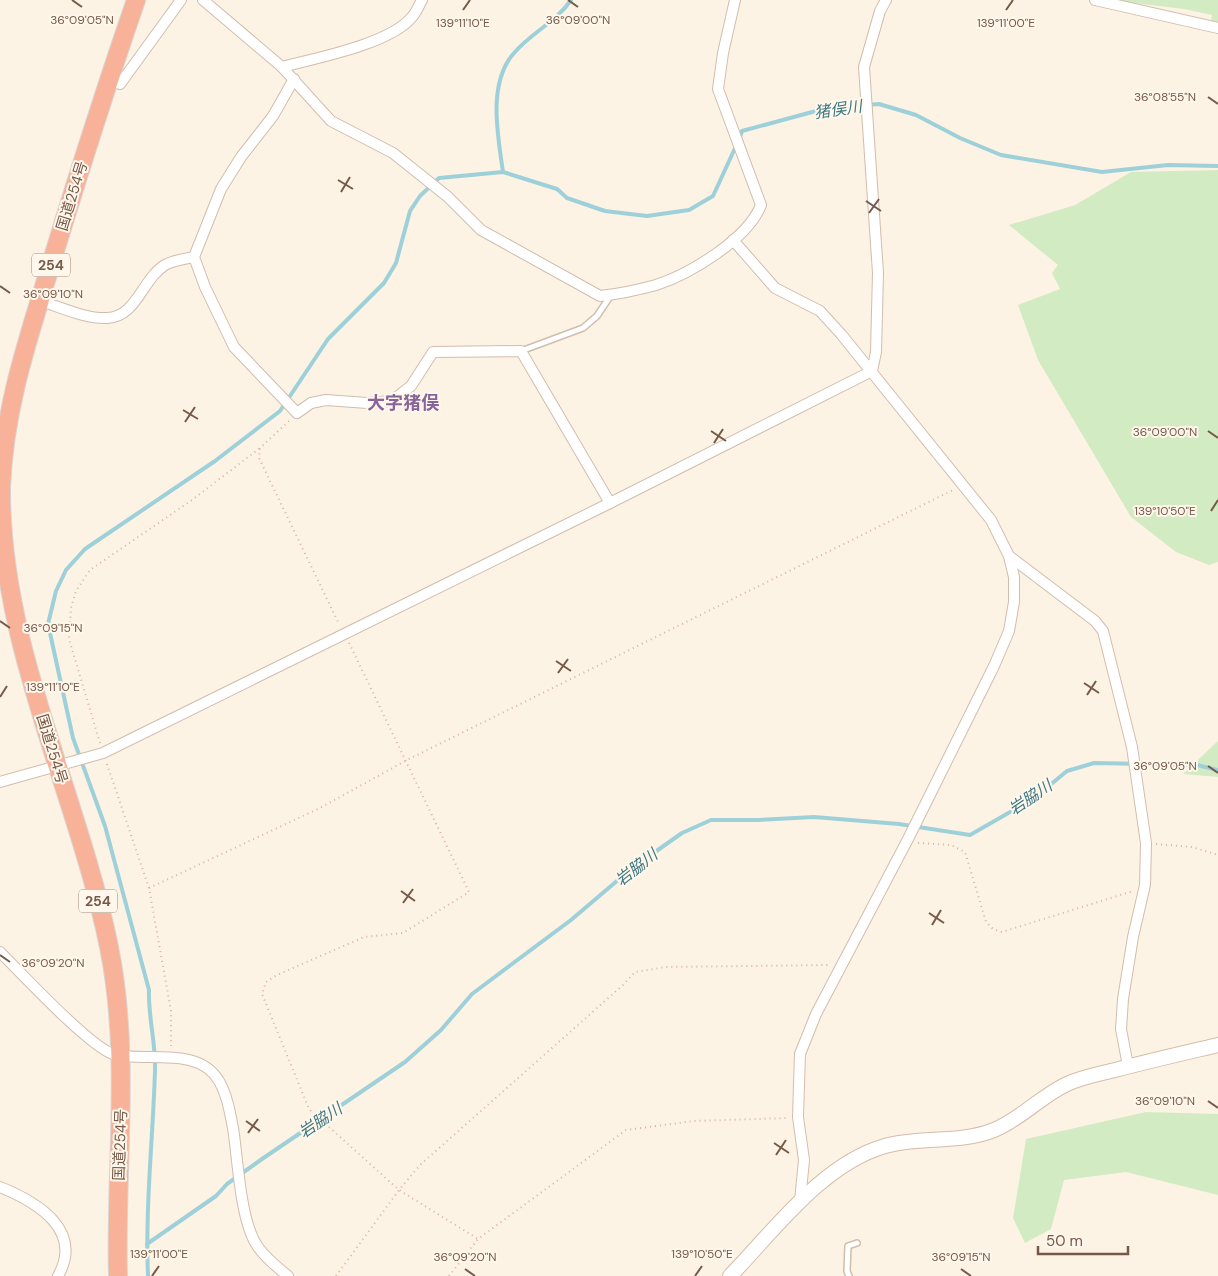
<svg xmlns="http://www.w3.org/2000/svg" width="1218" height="1276" font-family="'DM Sans','Noto Sans JP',sans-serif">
<rect width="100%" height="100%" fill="#fdf3e4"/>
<g fill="#d3ebc2">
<path d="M1110,0H1218V28L1210,26L1212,15L1184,9Z"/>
<path d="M1218,170V562L1209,565L1176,552L1131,517L1038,360L1018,305L1060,289L1052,273L1058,265L1009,225L1075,205L1131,172Z"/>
<path d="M1218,741V777L1183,774Z"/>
<path d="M1146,1112L1218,1114V1195L1126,1172L1064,1180L1051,1229L1025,1243L1013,1218L1026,1139Z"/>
</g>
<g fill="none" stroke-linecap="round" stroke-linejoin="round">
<g stroke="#9ed0d9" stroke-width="4">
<path d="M739,140L742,131L827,108L879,104L916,115L960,138L1001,155L1102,172L1168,165L1218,166"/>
<path d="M503,172C498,136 487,83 514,53C531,33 556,22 571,0"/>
<path d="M147,1244L216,1196L227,1184L262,1159L405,1062L441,1030L472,994L571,920L631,869L682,833L711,820H759L814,817L899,824L970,835L1033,799L1067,771L1094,763L1197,765L1218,770"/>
<path d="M148,1276C145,1207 153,1139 155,1070C156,1043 148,1017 149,990L105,826L73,738L48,624L56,591L66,570L85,549L215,461L280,411L328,339L384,283L396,263L410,211L420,196L439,178L503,172L557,189L567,198L605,211L647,216L689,210L713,196L736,146"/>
</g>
<g stroke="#d1bdad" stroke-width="8">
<g id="lane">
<path d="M521,351L583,328L597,316L611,295"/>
<path d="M849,1276L847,1271L848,1246L857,1243"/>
</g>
</g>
<g stroke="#d1bdad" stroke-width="12">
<g id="street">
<path d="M203,0L282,67L331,121L393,153L448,197L481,230L600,296C618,294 638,290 656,285C690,274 748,239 761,205L718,89L723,53L735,0"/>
<path d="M1095,0L1218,28"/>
<path d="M282,67C316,58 390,44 412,17C416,13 419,5 422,0"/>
<path d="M294,79L273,116L241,157L221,189L194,257L205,287L234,347L297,413L311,403L326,400L367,403L392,401L411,386L433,352L521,351L610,503"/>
<path d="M107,81L120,84L181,0"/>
<path d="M733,240L775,288L820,311L841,334L991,520L1009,556L1014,577V602L1009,631L994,666L908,839L816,1014L800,1054L798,1117L804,1160L800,1201"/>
<path d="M40,301C61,307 85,319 107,318C137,317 142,279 165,265C174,260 184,259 194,257"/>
<path d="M1009,556L1095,621L1103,631L1132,747L1146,843L1145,885L1133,937L1123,999L1121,1029L1128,1066"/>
<path d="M0,782L103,753L610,503L872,371L876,352L878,273L864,67L880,11L886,0"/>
<path d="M0,952C21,973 90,1047 113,1054C144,1063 198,1045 219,1081C227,1095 230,1112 233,1128C238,1159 240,1222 258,1247C265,1257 278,1268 288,1276"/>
<path d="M0,1187C37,1202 84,1230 58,1276"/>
</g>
</g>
<g stroke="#d4bcaa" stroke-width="16">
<path id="secondary" d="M730,1276C774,1231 822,1164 885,1146C921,1136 959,1144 994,1130C1021,1119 1041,1096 1067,1084C1082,1077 1099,1074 1115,1070C1149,1061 1184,1053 1218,1045"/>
</g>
<g stroke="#dbd4d0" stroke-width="20">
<path id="highway" d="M118,1276C115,1166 131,1056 109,947C78,794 0,647 1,488C4,408 28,339 51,264C78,175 106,87 136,0"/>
</g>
<g stroke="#d8b49e" stroke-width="2" stroke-dasharray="1 4" stroke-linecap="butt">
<path d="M289,421L260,448L259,458L339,624"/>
<path d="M349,643L469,892L403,933L364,937L277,975L266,982L262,994L309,1109L399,1190L478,1239"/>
<path d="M100,743L69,639L71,608L76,591L90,570L192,500L260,448"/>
<path d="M107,764L149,888L171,1011V1046"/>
<path d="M918,843L951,845L965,852L986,922L993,929L1002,932L1133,891"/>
<path d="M1156,844L1192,847L1218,855"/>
<path d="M149,888L320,808L407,760L953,490"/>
<path d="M336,1276L399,1190L420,1165L623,985L635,972L666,967L829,965"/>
<path d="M449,1276L478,1239L626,1130L694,1121L788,1118"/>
</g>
<use href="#lane" stroke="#fff" stroke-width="5"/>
<use href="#street" stroke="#fff" stroke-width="10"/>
<use href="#secondary" stroke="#fff" stroke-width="14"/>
<use href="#highway" stroke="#f8b29a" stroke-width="18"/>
</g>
<path fill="none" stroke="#765949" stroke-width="2" d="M72,0L82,7M568,0L578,7M463,10L470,0M1006,10L1013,0M1208,97L1218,104M338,180L353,189M341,192L350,177M866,201L881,211M869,213L879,199M0,286L10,293M183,410L198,419M185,422L195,407M711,431L726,441M1208,431L1218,438M714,443L723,429M1211,511L1218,500M0,621L10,628M556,661L571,671M558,673L568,659M1084,683L1099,693M1087,695L1096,681M0,697L7,686M1208,766L1218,773M401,891L415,901M403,903L413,889M929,913L944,923M932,925L941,910M0,955L10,962M1208,1101L1218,1108M246,1121L260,1131M248,1133L258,1119M774,1143L789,1153M776,1155L786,1140M465,1269L475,1276M961,1269L971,1276M152,1276L159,1266M695,1276L702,1266"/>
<g text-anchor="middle" stroke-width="4" stroke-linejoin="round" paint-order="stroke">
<g fill="#fff7eb" stroke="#9f887a" stroke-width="1">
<rect x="32" y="253.5" width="38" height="23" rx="4"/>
<rect x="79" y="889.5" width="38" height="23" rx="4"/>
</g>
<g font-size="14" font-weight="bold" fill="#765949">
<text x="51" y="270">254</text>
<text x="98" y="906">254</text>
</g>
<g font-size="15" fill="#765949" stroke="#fff7eb">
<text transform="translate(72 196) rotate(-73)" y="5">国道254号</text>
<text transform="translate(52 749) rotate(73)" y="5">国道254号</text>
<text transform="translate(120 1145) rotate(-88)" y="5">国道254号</text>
</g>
<g font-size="16" font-style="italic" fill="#3f7883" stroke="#fff7eb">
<text transform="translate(838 109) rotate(-8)" y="6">猪俣川</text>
<text transform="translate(1030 797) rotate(-34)" y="6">岩脇川</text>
<text transform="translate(636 867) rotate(-38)" y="6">岩脇川</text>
<text transform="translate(320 1120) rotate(-34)" y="6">岩脇川</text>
</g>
<g font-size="18" font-weight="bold" fill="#87649a" stroke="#fff7eb">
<text x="403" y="409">大字猪俣</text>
</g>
</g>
<g font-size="12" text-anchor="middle" fill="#765949" stroke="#fff7eb" stroke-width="4" stroke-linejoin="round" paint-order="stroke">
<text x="82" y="24">36°09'05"N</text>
<text x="578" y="24">36°09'00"N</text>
<text x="463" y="27">139°11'10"E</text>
<text x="1006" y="27">139°11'00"E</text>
<text x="1165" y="101">36°08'55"N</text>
<text x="53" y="298">36°09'10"N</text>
<text x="1165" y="436">36°09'00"N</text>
<text x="1165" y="515">139°10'50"E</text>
<text x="53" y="632">36°09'15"N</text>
<text x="53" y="691">139°11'10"E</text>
<text x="1165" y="770">36°09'05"N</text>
<text x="53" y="967">36°09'20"N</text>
<text x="1165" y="1105">36°09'10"N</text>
<text x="159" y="1258">139°11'00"E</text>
<text x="702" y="1258">139°10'50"E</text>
<text x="465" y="1261">36°09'20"N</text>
<text x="961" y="1261">36°09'15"N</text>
</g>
<path d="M1038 1246v8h90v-8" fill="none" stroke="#765949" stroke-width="2.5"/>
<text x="1046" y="1246" font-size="15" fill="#765949" stroke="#fff7eb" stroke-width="4" paint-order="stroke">50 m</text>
</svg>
